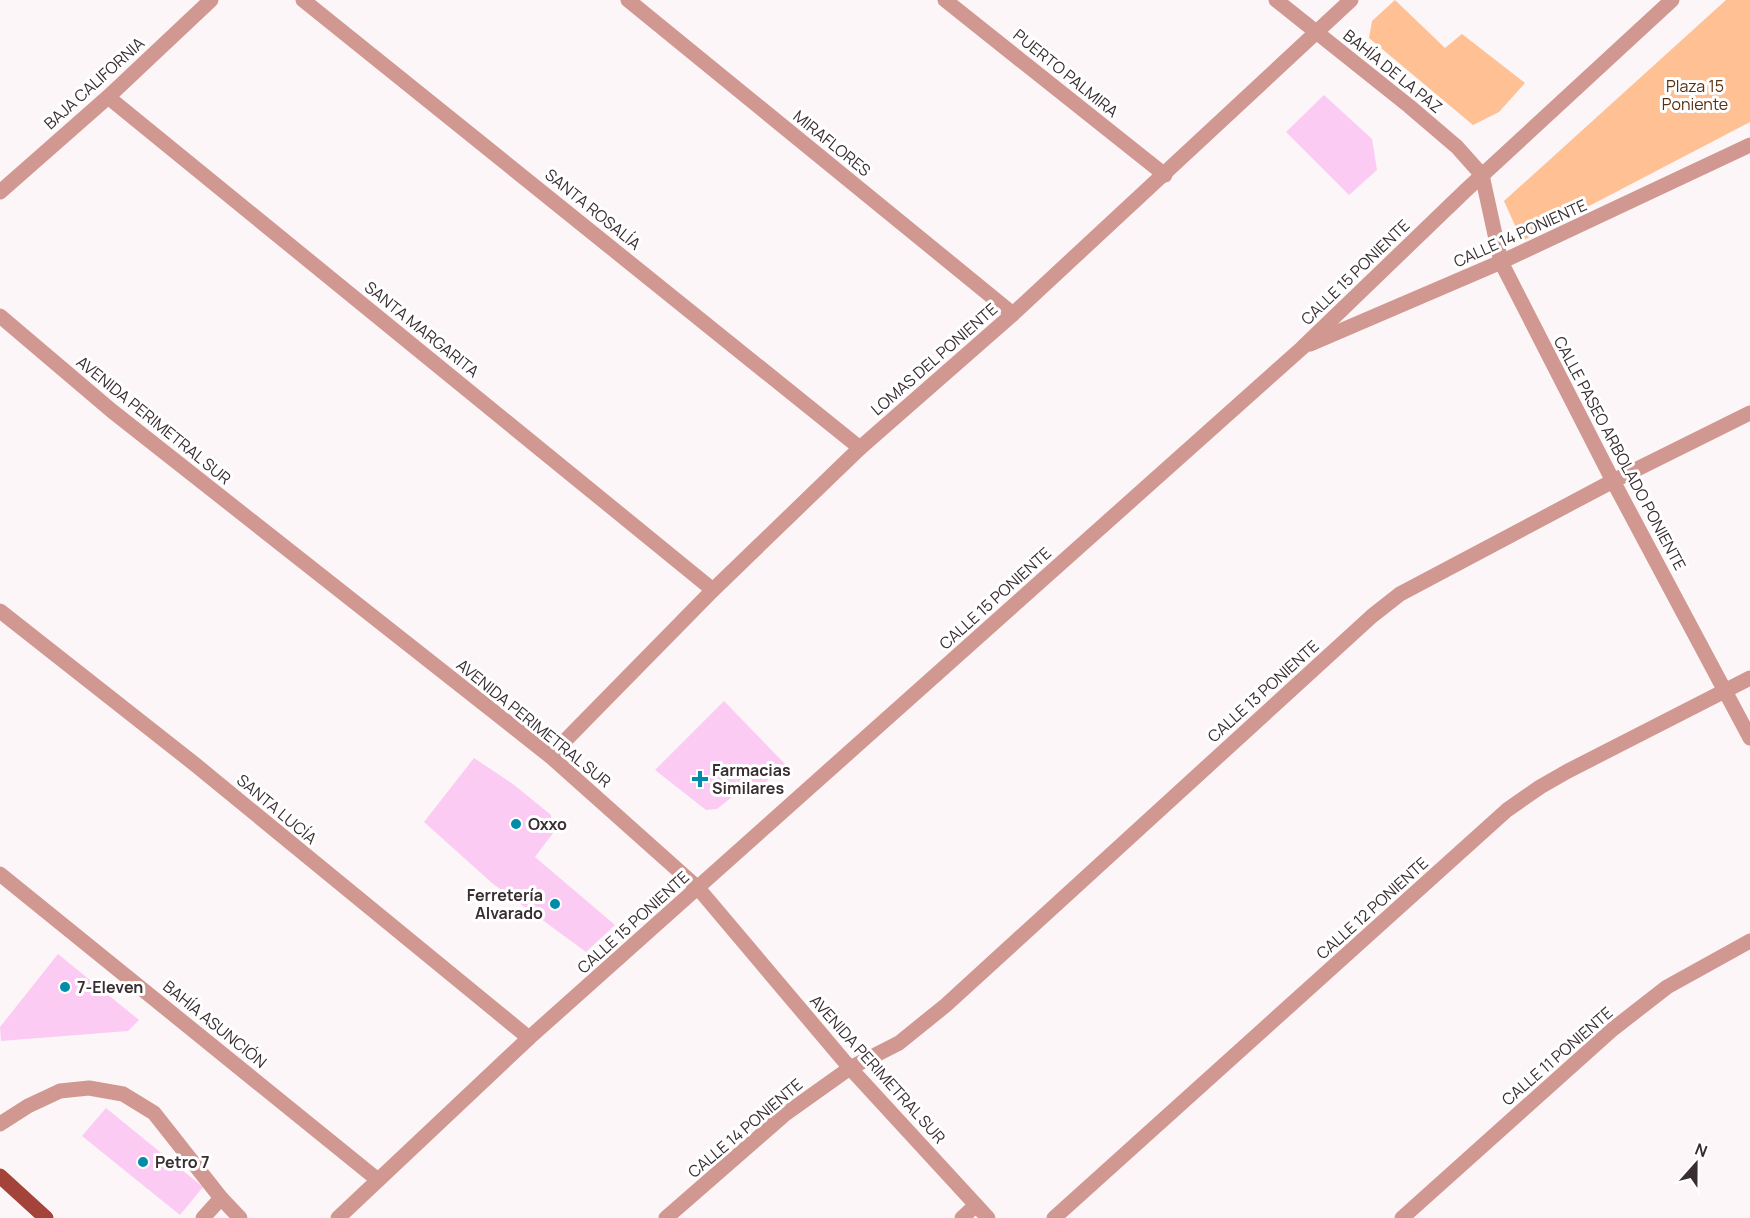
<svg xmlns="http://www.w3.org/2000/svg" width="1750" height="1218" font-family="Manrope,sans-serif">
<rect width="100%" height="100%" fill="#fcf6f8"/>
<g fill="#ffc094">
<path d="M1395,0L1445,48L1462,34L1525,83L1499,112L1473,125L1369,38L1372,21Z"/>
<path d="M1726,0H1750V122L1522,241L1504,201Z"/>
</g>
<g fill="#fccbf3">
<path d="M1324,95L1372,139L1377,170L1349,195L1286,132Z"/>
<path d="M724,701L785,764L752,795L727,772L743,788L717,809L706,810L655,770Z"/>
<path d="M474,758L513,784L551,815L553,833L535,857L615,925L586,952L492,883L424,822Z"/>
<path d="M58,954L139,1020L128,1031L1,1041L0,1027Z"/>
<path d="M106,1108L203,1187L180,1215L82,1136Z"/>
</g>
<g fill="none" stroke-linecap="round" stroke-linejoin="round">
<g stroke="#d09890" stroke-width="15">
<path d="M303,0L860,448"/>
<path d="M628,0L1013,314"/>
<path d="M945,0L1165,175"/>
<path d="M1276,0L1409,106L1457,147L1482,175L1501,262L1613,481L1750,738"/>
<path d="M108,97L713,590"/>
<path d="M0,192L108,97L211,0"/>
<path d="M0,316L112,411L550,756L698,888L850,1068L988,1218"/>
<path d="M1310,344L1501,262L1750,145"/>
<path d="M0,611L197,766L529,1038"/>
<path d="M550,756L713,590L860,448L1013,314L1351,0"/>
<path d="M0,874L378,1180"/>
<path d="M0,1124L28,1106L60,1091L89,1088L123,1094L154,1113L221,1198L240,1218"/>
<path d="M203,1218L221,1198"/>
<path d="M338,1218L529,1038L1302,348L1465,191L1672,0"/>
<path d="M666,1218L784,1115L850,1068L899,1043L946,1005L1372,616L1400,594L1613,481L1750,413"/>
<path d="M962,1218L976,1205"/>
<path d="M1054,1218L1507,810L1540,787L1568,771L1750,678"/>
<path d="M1402,1218L1613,1029L1667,987L1750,941"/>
</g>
<path stroke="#a44339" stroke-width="15" d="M0,1176L46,1218"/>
</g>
<g fill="#018caa" stroke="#fff" stroke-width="2">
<path d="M697 770h6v6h6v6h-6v6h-6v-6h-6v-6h6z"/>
<circle cx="516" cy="824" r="6"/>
<circle cx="555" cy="904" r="6"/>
<circle cx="65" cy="987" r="6"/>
<circle cx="143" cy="1162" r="6"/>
</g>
<g text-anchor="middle" stroke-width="6" stroke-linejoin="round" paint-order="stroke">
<g font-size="16" fill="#392e31" stroke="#fff">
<text transform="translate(1393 71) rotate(39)" y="6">BAHÍA DE LA PAZ</text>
<text transform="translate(1066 73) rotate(39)" y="6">PUERTO PALMIRA</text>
<text transform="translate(94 83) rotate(-42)" y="6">BAJA CALIFORNIA</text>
<text transform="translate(832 143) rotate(39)" y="6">MIRAFLORES</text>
<text transform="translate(593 209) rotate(39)" y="6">SANTA ROSALÍA</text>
<text transform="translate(1520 233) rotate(-24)" y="6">CALLE 14 PONIENTE</text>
<text transform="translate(1355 272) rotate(-44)" y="6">CALLE 15 PONIENTE</text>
<text transform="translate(422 329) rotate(39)" y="6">SANTA MARGARITA</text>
<text transform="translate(934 359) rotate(-41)" y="6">LOMAS DEL PONIENTE</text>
<text transform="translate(154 420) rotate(39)" y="6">AVENIDA PERIMETRAL SUR</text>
<text transform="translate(1620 453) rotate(62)" y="6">CALLE PASEO ARBOLADO PONIENTE</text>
<text transform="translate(995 598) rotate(-42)" y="6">CALLE 15 PONIENTE</text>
<text transform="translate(1263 691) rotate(-42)" y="6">CALLE 13 PONIENTE</text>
<text transform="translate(534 723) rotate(39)" y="6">AVENIDA PERIMETRAL SUR</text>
<text transform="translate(277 809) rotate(40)" y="6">SANTA LUCÍA</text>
<text transform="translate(1372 908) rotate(-42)" y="6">CALLE 12 PONIENTE</text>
<text transform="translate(633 922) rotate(-42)" y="6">CALLE 15 PONIENTE</text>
<text transform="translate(215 1024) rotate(39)" y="6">BAHÍA ASUNCIÓN</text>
<text transform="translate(1557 1056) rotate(-41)" y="6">CALLE 11 PONIENTE</text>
<text transform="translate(878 1069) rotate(48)" y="6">AVENIDA PERIMETRAL SUR</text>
<text transform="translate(745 1128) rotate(-40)" y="6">CALLE 14 PONIENTE</text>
</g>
<g font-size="16" fill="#59300f" stroke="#fff">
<text x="1695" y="92">Plaza 15<tspan x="1695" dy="18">Poniente</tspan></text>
</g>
<g font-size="16" font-weight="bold" fill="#392e31" stroke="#fff" text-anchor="start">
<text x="712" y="776">Farmacias<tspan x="712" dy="18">Similares</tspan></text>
<text x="528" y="830">Oxxo</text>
<text x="543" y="901" text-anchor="end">Ferretería<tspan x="543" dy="18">Alvarado</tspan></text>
<text x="77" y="993">7-Eleven</text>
<text x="155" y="1168">Petro 7</text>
</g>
</g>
<g transform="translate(1696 1164) rotate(21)" stroke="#ffffff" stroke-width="4.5" paint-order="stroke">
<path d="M0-4.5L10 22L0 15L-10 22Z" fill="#392e31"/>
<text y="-9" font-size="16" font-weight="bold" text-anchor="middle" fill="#392e31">N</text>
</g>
</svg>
